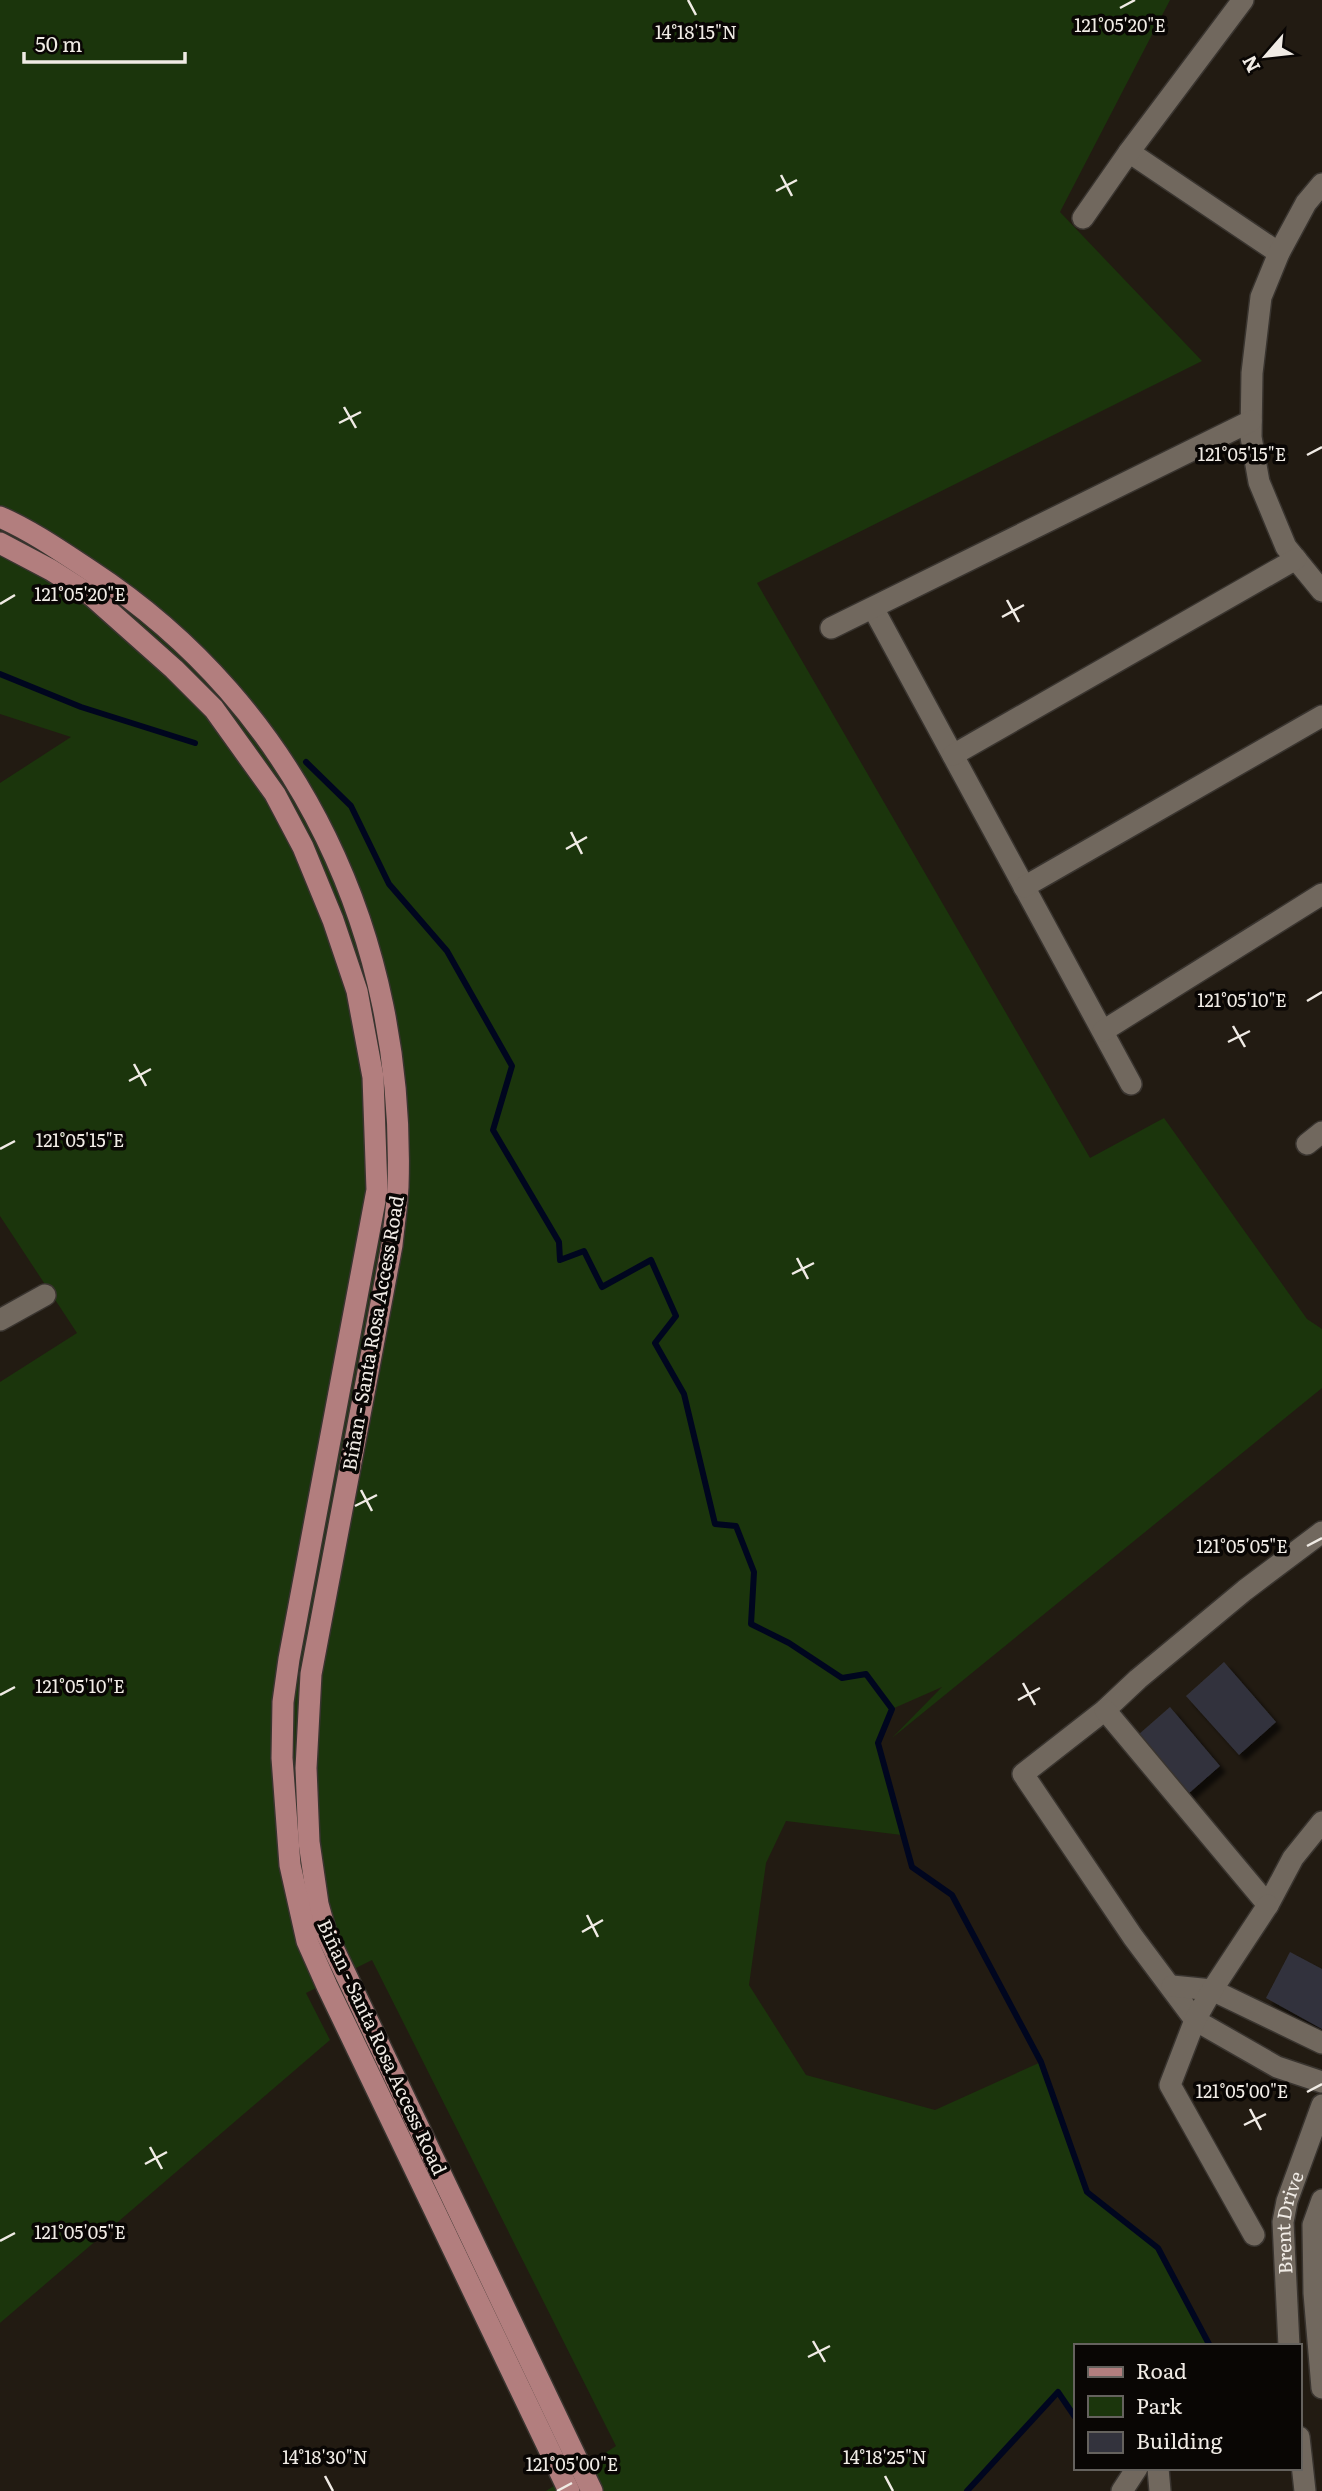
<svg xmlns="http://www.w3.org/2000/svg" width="1322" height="2491" font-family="Literata,serif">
<defs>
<filter id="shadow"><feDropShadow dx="6" dy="6" stdDeviation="2" flood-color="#0009"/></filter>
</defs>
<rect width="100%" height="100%" fill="#221b12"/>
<path fill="#1b350c" d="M0,0H1170L1060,212L1202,361L757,583L1090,1158L1164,1118L1307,1319L1322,1329V1388L892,1738L942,1687L892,1709L878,1743L902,1835L786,1821L766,1863L749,1985L806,2075L935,2110L1041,2062L1086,2192L1158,2248L1210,2346H1075V2417L1058,2392L967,2491H546L616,2446L372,1960L306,1993L330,2040L0,2323V1382L77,1333L0,1216V783L71,737L0,714Z"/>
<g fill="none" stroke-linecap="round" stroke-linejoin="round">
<g stroke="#00061f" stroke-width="6">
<path d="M0,674L81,707L195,743"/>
<path d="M306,762L351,806L389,884L447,951L512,1066L493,1130L559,1242L560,1260L584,1251L602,1287L651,1260L676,1316L655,1343L684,1394L715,1524L736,1526L754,1572L751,1624L789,1643L842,1678L866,1674L892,1709L878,1743L912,1867L952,1895L1041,2062L1087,2192L1158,2248L1210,2346"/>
<path d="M967,2491L1058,2392L1075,2417"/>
</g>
</g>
<g fill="#33333d" filter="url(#shadow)">
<path d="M1224,1662L1276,1722L1239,1755L1186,1696Z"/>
<path d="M1170,1707L1220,1766L1188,1794L1138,1735Z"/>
<path d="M1290,1952L1322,1969V2029L1266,1998Z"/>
</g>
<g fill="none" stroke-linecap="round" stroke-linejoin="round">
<g stroke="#39342f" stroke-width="24">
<g id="minor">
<path d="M1129,152L1279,253"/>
<path d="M1322,184L1306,203L1279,253L1261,297L1252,373L1251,437L1259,482L1286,547L1322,591"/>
<path d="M1083,218L1129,152L1243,0"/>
<path d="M873,608L1131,1084"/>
<path d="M831,628L1251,421"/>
<path d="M953,755L1296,559"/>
<path d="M1024,887L1322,716"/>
<path d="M1103,1031L1322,894"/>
<path d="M1307,1144L1322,1132"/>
<path d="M0,1320L45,1295"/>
<path d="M1322,1532L1245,1590L1138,1679L1105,1710L1023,1774L1133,1937L1195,2020L1277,2067L1322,2082"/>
<path d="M1105,1710L1268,1905L1293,1858L1322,1822"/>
<path d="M1172,1986L1212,1990L1322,2043"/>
<path d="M1322,2200L1313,2225L1314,2293L1322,2388"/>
<path d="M1254,2235L1170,2085L1195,2020L1212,1990L1268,1905"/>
<path id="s1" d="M1289,2346L1283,2222L1287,2201L1322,2105"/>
<path d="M1299,2437L1305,2491"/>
<path d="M1158,2468L1160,2491"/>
<path d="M1122,2491L1137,2468"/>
</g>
</g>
<g stroke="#39342f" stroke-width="24">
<g id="major">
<path d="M0,517C32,531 62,552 91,571C300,708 406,939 398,1187C397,1206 394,1225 392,1245L311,1674L306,1768L309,1842L318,1904L326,1933L592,2491"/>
<path d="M0,543L51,570L92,596L174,669L214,709L275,794L303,847L333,920L357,991L373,1077L377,1190L289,1659L283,1702L282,1758L290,1865L307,1941L327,1986L569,2491"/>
</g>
</g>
<use href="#minor" stroke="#71685e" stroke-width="21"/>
<use href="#major" stroke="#b27e7e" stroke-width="21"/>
</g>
<path fill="none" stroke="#f0ebe5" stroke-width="2.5" d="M688,0L696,15M1120,8L1135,0M781,175L792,196M776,191L797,180M344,407L356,428M339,423L361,412M1307,455L1322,447M1007,600L1019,622M0,604L15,595M1002,617L1024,605M571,832L582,854M566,849L587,837M1307,1001L1322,992M1233,1026L1245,1047M1228,1042L1250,1031M134,1064L146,1086M129,1081L151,1069M0,1149L15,1141M797,1258L808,1279M792,1274L814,1263M361,1490L372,1511M355,1506L377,1495M1307,1546L1322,1538M1023,1683L1035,1705M0,1695L15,1687M1018,1700L1040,1688M587,1915L598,1937M582,1932L603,1920M1307,2092L1322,2084M1250,2109L1261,2130M1244,2125L1266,2114M150,2147L162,2169M145,2164L167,2152M0,2241L15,2233M813,2341L825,2362M808,2357L830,2346M325,2476L333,2491M885,2476L893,2491M557,2491L572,2483"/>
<g text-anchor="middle" stroke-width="7" stroke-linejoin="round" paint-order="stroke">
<g font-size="19" fill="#f0ebe5" stroke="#090604">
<text transform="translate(373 1333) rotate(-80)" y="7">Biñan - Santa Rosa Access Road</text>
<text transform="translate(382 2047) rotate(65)" y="7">Biñan - Santa Rosa Access Road</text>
<text dy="7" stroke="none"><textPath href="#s1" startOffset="124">Brent Drive</textPath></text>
</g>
</g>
<g font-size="18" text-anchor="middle" fill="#f0ebe5" stroke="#090604" stroke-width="7" stroke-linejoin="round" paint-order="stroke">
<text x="1120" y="32">121°05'20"E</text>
<text x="696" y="39">14°18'15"N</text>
<text x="1242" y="461">121°05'15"E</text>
<text x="80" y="601">121°05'20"E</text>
<text x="1242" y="1007">121°05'10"E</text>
<text x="80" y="1147">121°05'15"E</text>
<text x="1242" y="1553">121°05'05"E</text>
<text x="80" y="1693">121°05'10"E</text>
<text x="1242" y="2098">121°05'00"E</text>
<text x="80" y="2239">121°05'05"E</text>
<text x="325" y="2464">14°18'30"N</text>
<text x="885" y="2464">14°18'25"N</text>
<text x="572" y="2471">121°05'00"E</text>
</g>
<rect x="1074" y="2344" width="228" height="126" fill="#090604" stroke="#65625e" stroke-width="2"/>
<rect x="1088" y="2367" width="35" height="10" fill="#b27e7e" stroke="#65625e" stroke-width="2"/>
<text x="1136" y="2379" font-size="21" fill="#f0ebe5">Road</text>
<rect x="1088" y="2396" width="35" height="21" fill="#1b350c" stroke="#65625e" stroke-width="2"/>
<text x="1136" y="2414" font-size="21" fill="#f0ebe5">Park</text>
<rect x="1088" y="2432" width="35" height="21" fill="#33333d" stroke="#65625e" stroke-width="2"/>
<text x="1136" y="2449" font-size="21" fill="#f0ebe5">Building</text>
<g transform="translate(1266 56) rotate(242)" stroke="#090604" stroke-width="5" paint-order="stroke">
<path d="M0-5L12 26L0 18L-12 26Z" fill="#f0ebe5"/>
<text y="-10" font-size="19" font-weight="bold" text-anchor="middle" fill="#f0ebe5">N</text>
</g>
<path d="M24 52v10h161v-10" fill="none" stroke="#f0ebe5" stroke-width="3.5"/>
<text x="35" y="52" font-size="21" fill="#f0ebe5" stroke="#090604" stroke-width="5" paint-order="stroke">50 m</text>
</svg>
